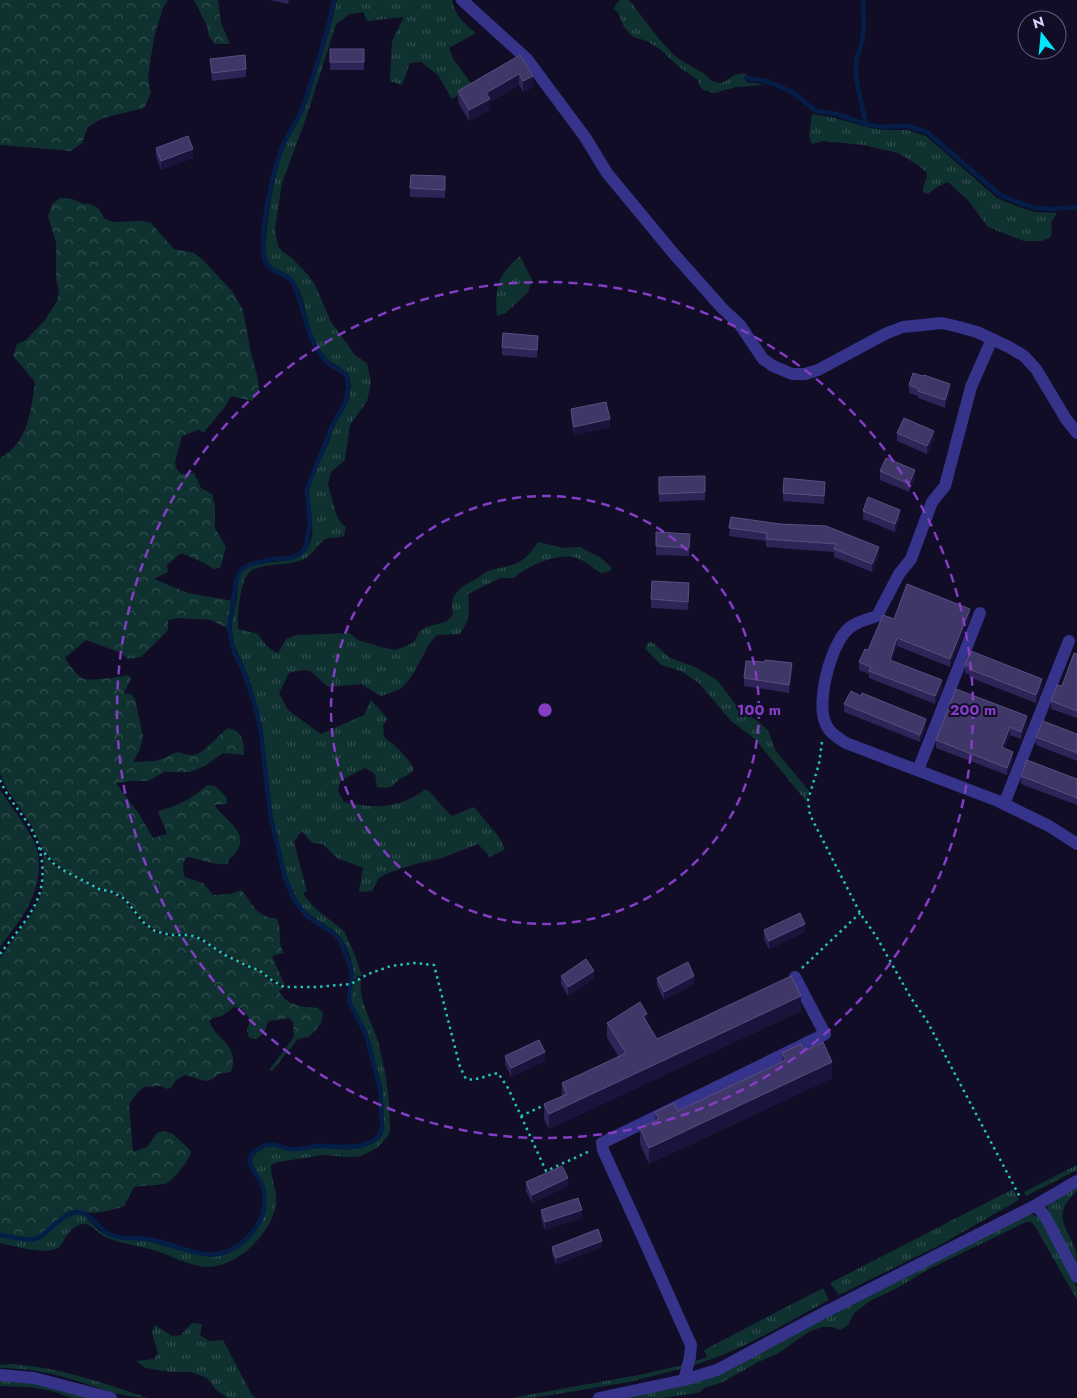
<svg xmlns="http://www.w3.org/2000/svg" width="1077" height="1398" font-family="Jost,sans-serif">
<defs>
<pattern id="grass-tufts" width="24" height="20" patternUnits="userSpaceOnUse" patternTransform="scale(1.25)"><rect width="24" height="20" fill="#0f3230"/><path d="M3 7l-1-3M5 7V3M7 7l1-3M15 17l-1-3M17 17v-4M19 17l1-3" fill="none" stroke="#314f4f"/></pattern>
<pattern id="forest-crowns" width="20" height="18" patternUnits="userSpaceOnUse" patternTransform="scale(1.25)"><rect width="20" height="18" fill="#0f3230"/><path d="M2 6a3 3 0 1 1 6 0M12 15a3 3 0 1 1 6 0" fill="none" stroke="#314f4f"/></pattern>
</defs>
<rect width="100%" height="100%" fill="#110d27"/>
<g fill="url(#grass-tufts)">
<path d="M337,0H452C454,14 465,25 476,33L449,48L453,59L474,87L452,99L438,75L421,62L410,63L402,85L390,81L392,41L404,17L367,21L363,12L350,14L336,24L306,118L282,183L275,229L278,246L283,252L292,258L309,276L315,285L331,322L355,355L367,363L371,383L367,401L350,425L345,460L331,472L328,484L336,514L340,522L346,527L344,536C339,538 330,537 325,539C318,543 313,556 302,560C287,566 265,563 252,570C240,576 237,616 238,629L258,634C264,643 268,649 278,653L286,639L296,635L328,634L350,633L358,640L381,647L395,650L407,646L415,641L419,632L426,627L446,622L453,615C449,594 459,588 476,579C482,576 485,571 492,570C502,567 510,567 519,562C528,557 532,551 538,542L564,548L580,547L601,558L611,567V571L601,573C592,567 583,559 573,557C555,554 527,566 514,578H500L468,594C469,613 471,617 460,634L437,635C421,651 417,676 400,689C395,692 387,694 381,696L361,684L329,687C311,675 315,665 289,673L279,693L288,710L321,734L364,715L371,700L388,719L383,725L384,737C397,747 406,755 414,769C408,778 399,776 393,786L385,788L377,787L375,774L365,768L340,781L338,791L344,802C376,809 399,809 426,789C436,796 442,808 452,816L474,807L499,837L505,849L490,857L478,844L439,859L415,864L388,873L379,878L372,891L359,892L363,868L337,858L323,844L312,843L302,831L294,842L307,891L303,894L316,909L344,931L355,955L362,976H358L353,981C355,965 347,941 334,931C316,917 304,916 294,893C279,862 272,818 268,784C266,758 264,732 257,706C254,694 250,680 245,669C240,657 233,645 232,632C231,621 235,609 237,599C238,591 237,583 240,576C250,555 292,569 306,551C319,534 308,510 309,491C311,476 320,462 326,449C330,441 332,431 336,423C340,415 347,407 349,398C357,364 335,372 320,351C306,331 308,303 295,282C287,268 268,274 266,253C265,245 266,237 267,230C270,201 275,170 286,143C291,132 298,123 303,113C309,100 312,84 317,70C324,47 332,24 337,0Z"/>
<path d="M620,0H629C642,16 664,48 679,59C687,64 695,68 703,73C707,76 711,81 715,82C728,87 729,71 746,74V82L765,85L736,87L714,93L703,90L699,85L698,80L679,67L661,50L647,41L633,37L624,27L618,12L614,10L615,6Z"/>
<path d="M812,114L835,118L866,127L882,130H907L926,136L997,198L1016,206L1035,212L1057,213L1051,222L1052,233L1050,238L1041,241H1024L988,227L968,200L948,182L937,187L928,194L923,192V187L927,177L926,172L918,165L898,153L864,145L823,141L812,144L809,136Z"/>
<path d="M520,256L532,280L528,292L506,313L497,316C494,288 498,274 520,256Z"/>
<path d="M649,642L653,643L670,658L695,667L717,680L740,710L756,720L768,730L775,750L809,791L806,801L755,739L731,721L699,683L681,671L661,665L645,648Z"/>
<path d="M358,979H361C358,1001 372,1021 378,1042C386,1073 390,1097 390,1130L388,1136L377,1148L361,1156L349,1157L323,1155L278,1162L271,1165C270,1181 280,1191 275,1209C267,1239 232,1272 199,1266C183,1263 168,1254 153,1250C137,1245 120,1244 105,1237C99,1234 93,1226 86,1224C79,1222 68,1232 65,1238C63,1241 62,1245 59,1247C49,1256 13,1246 0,1243V1236L32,1241L39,1239L67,1217L80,1213L84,1215L99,1231L110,1236L124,1240L137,1239L151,1242L197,1255L212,1257L223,1255L242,1246L254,1233L265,1213L266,1194L264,1185L253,1169L251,1163L253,1156L259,1151L265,1147L272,1146H280L288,1151L318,1147L348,1150L372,1144L382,1136L384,1127L382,1088L368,1034L351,1002L352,984Z"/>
<path d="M1077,1165V1170L1026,1196L1024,1192Z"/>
<path d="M1077,1184V1191C1051,1215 1066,1225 1076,1251C1077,1257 1077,1265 1077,1271L1047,1207L1048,1203Z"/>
<path d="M1013,1189L1019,1200L940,1245L839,1295L830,1283Z"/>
<path d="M1030,1213L1040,1218L1077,1288V1300L1035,1226L1031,1222H1026L929,1269L897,1288L870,1301L854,1313L848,1325L840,1330L832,1327H822L810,1331L777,1354L758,1362L723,1382L704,1388L698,1393L660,1398H617L693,1382Z"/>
<path d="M823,1288L829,1300C785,1323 742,1351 694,1365L695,1361L707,1357L704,1350Z"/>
<path d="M192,1323L202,1324L200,1335L209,1341L223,1340L252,1395L256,1398H228L217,1391L207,1378L191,1372H171L146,1368L136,1361L154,1359L158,1353L152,1333L155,1325L172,1336L181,1335Z"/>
<path d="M11,1364C59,1367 103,1383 148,1398C123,1398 101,1388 77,1381C51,1373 27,1368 0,1368V1365Z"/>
<path d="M682,1365L680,1369L629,1382L533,1398H511L644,1374Z"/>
<path d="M0,1379L32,1382L94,1398H72L52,1391L29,1387L0,1386Z"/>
</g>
<g fill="url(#forest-crowns)">
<path d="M0,0H168L163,8L154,37L148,78L151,93L144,108L103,118L88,127L82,143L71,151L0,145Z"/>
<path d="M194,0H218L221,23L230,44H215L209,36L207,26Z"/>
<path d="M60,198L72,199L81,203L90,204L98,208L105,219L114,222L141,221L151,223L174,249L194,253L202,259L232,291L243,310L251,353L258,379L259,392L252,401L231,396L225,407L204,432L198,430L182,436L175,462L177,470L182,474L194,473L201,488L212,494L215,505V528L226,547L220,568L213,569C207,563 190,557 181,553L167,565L168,572L154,579L188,593L233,601L227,628L211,620L178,618L168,620V630L141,657L128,659L121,653L86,640L65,658C70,665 76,675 84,679C91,681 120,677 128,675L131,679L124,693L131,694L135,699L143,736L140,749L133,762C142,761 153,763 162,759C168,757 172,754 178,752C182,753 189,756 193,755C203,755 218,735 228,728C243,731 244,742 244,755L223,753L205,766L190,772H164L148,781H131L116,783L139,814L153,838L167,834L158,811C174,808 195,797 207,785L215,786L227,798V804L214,805C228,823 257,837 228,860V864C214,866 201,859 187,857C182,863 182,869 185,877L203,883L213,895L230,894L241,890C255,905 254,916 277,919C283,932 276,939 284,953L272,956L285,986L270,978L259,969L252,968L226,954L201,938L190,934H170L155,930L144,922L126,899L119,894L101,889L63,869L54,862L43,850L31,824L6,788L0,773V458C28,444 31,410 35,382L13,356L17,344L26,340L45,320L57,301L59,291L56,279V242L48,216L52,204Z"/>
<path d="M0,790C10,806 33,833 37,850C46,889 22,918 0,947Z"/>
<path d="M43,853L53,864L62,870L101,890L110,892L124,900L142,923L154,932L170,936L190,935L208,944L225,955L252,969L258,970L269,980L284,988L279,991C286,1006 304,1007 318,1008L323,1013L321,1023L315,1031L308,1037L298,1039L272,1071L269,1070L294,1037L293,1022L289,1018L269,1021L263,1034L256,1039L249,1038L247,1031L250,1019L241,1008L234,1007L222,1016L213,1018L209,1021C218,1043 240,1044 231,1072L218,1074L213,1079L205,1081L185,1075L176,1080L172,1087L167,1089L161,1086L144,1087L137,1093L129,1105L133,1152L147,1147L157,1133L164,1131L173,1134L191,1151C191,1159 174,1179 167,1183C160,1186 142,1185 134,1187L124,1206C113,1210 98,1214 86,1212C81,1211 79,1210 74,1211C59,1215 43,1237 31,1238C21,1239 10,1234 0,1233V958L33,912L42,892L44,873Z"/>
</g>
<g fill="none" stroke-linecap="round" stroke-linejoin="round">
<g stroke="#051e48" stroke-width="4.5">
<path d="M863,0L864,28L861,46L856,61V78L866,124"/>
<path d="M746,78L766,81L781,87L795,94L816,111L836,114L866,124L882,127L907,126L927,132L1000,195L1017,202L1036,208L1053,209L1077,207"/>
<path d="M0,1235C11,1236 23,1241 34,1239C49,1236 60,1212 78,1212C89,1211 100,1231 111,1235C125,1240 139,1237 153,1240C187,1248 215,1268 245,1240C253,1233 261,1222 263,1212C265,1204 265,1193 262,1185C256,1171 237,1157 264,1146C274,1142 280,1147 289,1149C299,1151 310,1146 319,1146C342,1145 361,1153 380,1135L382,1127L380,1088L366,1034L349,1002V996L352,975L350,966L340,940L333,933L307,916L295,901L285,878L270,813L261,732L255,705L243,670L234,652L229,628L236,582L239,573L243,568L251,564L274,559L291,558L300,554L306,547L310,523L307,489L332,426L345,403L348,389L347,375C341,370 333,368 327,362C306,341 305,308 293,282C286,272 272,274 266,263C256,242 274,166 284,143C289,132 297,122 302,110C314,74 327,37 334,0"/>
</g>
<g stroke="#23c3b8" stroke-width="2.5" stroke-dasharray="2.5 4" stroke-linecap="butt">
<path d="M822,742L819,764L808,800L810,815L860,913L876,936L911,998L927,1021L1021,1199"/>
<path d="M0,780C7,797 19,810 29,825C41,844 46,870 40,892C33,915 14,935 0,954"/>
<path d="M40,848L53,863L63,870L101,890L110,891L125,899L143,922L155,931L170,935H190L201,939L225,955L252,968L259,970L270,979L284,987H316L351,984L368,974L391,966L414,963L434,965L460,1067L466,1079C478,1081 486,1075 498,1073L508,1088L521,1116L547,1104"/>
<path d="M802,968L860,913"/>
<path d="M521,1116L546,1171L590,1151"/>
</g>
<g stroke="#36338b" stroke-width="12">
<path d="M462,0L527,59L585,137L607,173L674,254L722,308L740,325L763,359L773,366L792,374H805L818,370L887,333L903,327L942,323L959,327L977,332L1009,347L1024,356L1036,369L1066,419L1077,433"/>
<path d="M992,339L971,387L945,486L932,502L911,559L899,574L877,616C869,619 859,621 852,626C832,638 816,700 825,722C828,732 837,737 846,743L998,801L1049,826L1077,844"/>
<path d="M918,770L980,613"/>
<path d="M1004,804L1069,641"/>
<path d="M1036,1205L1045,1216L1077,1277"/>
<path d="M0,1375L34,1378L111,1398"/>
<path d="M684,1380L690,1357L691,1345L639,1229L603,1150L602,1143L825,1034L795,977"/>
<path d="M599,1398L684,1380L717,1370L829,1310L1036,1205L1077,1181"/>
</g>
</g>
<g fill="#2e2457">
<path d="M270,0H289L288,4Z"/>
<rect x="330" y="49" width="34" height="21"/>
<path d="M520,55L533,87L523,92L519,85L490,102V110L469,121L458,102V91Z"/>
<path d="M210,59L246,69V77L212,81Z"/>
<path d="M156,148L193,158L161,170L156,156Z"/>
<path d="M445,185V198L410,197V188Z"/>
<path d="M538,344L537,358L502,355V347Z"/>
<path d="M923,376L950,391L945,408L918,398V396L909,393V385Z"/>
<path d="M571,409L610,427L574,435L571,418Z"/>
<path d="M897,433L934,439L927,454L897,441Z"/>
<path d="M880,471L915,478L909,492L880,480Z"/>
<path d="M705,476V500L659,502V477Z"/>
<path d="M825,490L824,504L783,501V493Z"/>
<path d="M863,511L900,518L895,532L863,519Z"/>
<path d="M731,517L879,555L872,572L834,557V552L766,547V541L729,536Z"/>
<path d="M656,532L690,534L689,556L656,555Z"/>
<path d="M689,592L688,610L651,608V599Z"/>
<path d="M970,617L950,667L897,646L892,661L942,688L935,704L869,678V674L859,670V662L894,619Z"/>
<path d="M1077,654V718L1051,709V701L1062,686Z"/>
<path d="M965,665L1042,687L1036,703L969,677V674L965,673Z"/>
<path d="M792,670L789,693L744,686V678Z"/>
<path d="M844,704L926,727L920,742L844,712Z"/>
<path d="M1027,723L1021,739L1010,735L1004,748L1013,759L1007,775L936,748V740Z"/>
<path d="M1077,734V761L1036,745V737Z"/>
<path d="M1021,776L1077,779V805L1021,784Z"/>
<path d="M764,930L805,932L769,949L764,939Z"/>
<path d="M561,976L594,979L568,996L561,984Z"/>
<path d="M657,978L694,984L664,1000L657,986Z"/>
<path d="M801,1011L549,1129L544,1119V1104L562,1096V1083L619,1057L607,1038V1023L647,1022L657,1039Z"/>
<path d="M804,1051L832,1078L649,1164L640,1144V1128L655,1120V1112L678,1111L782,1062V1053Z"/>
<path d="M505,1056L545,1061L511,1077L505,1064Z"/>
<path d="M526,1182L568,1186L532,1203L526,1191Z"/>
<path d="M541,1210L582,1218L545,1230L541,1218Z"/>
<path d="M552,1247H602L556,1265L552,1253Z"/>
</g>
<g fill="#1b133c">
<path d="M519,74V85L490,102V110L469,121V110L486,93Z"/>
<path d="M533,76V87L523,92V81Z"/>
<path d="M193,149V158L161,170V161Z"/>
<path d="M950,384V391L945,408V400Z"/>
<path d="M610,419V427L574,435V427Z"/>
<path d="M934,431V439L927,454V446Z"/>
<path d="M915,470V478L909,492V484Z"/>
<path d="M900,510V518L895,532V524Z"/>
<path d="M879,547V555L872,572V564Z"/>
<path d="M970,609V617L950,667V659Z"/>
<path d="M897,638V646L890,667V660Z"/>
<path d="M792,663V670L789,693V685Z"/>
<path d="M1042,679V687L1036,703V695Z"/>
<path d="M942,680V688L935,704V696Z"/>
<path d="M1027,716V723L1021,739V732Z"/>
<path d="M926,719V727L920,742V735Z"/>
<path d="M1010,727V735L1002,755V747Z"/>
<path d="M1013,752V759L1007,775V768Z"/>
<path d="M805,924V932L769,949V941Z"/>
<path d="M594,971V979L568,996V987Z"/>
<path d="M694,976V984L664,1000V992Z"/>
<path d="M801,996V1011L549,1129V1114Z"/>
<path d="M647,1014V1029L643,1016Z"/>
<path d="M545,1052V1061L511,1077V1068Z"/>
<path d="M832,1062V1078L649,1164V1148Z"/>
<path d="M568,1178V1186L532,1203V1195Z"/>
<path d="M582,1210V1218L545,1230V1222Z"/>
<path d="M602,1241V1247L556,1265V1258Z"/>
</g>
<g fill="#403769" stroke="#584f80">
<rect x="330" y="49" width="34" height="13"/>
<path d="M245,55L246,69L212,73L210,59Z"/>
<path d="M520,55L533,76L523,81L519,74L486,93L490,99L469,110L458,91Z"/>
<path d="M188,136L193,149L161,161L156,148Z"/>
<path d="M411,175L445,176V190L410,188Z"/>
<path d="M503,333L538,336L537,350L502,347Z"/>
<path d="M913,373L923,376L924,375L950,384L945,400L918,391L919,389L909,385Z"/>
<path d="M606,402L610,419L574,427L571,409Z"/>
<path d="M904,418L934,431L927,446L897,433Z"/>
<path d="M886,458L915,470L909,484L880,471Z"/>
<path d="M705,476V492L659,494V477Z"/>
<path d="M784,478L825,482L824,496L783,493Z"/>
<path d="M868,497L900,510L895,524L863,511Z"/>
<path d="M731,517L780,524L826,526L879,547L872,564L834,549L836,544L766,539L767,533L729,528Z"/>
<path d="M656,532L690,534L689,548L656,546Z"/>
<path d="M652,581L689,583L688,602L651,599Z"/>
<path d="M907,584L970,609L950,659L897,638L890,660L942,680L935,696L869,671L871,667L859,662L865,649L868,650L883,615L894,619Z"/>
<path d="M971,651L1042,679L1036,695L969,669L970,667L965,665Z"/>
<path d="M1074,653L1077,654V711L1051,701L1057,685L1062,686Z"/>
<path d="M765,660L792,663L789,685L744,678L746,661L765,662Z"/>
<path d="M956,689L1027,716L1021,732L1010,727L1002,747L1013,752L1007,768L936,740Z"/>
<path d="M851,691L861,696L862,693L926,719L920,735L844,704Z"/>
<path d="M1043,721L1077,734V753L1036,737Z"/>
<path d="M1027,760L1077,779V798L1021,776Z"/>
<path d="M800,913L805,924L769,941L764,930Z"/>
<path d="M586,959L594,971L568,987L561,976Z"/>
<path d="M688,962L694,976L664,992L657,978Z"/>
<path d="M791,976L801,996L549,1114L544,1104L567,1094L562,1083L626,1053L607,1023L640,1002L647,1014L643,1016L657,1039Z"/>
<path d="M539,1040L545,1052L511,1068L505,1056Z"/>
<path d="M823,1042L832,1062L649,1148L640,1128L659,1119L655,1112L674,1103L678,1111L786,1060L782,1053L801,1044L804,1051Z"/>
<path d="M562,1166L568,1178L532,1195L526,1182Z"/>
<path d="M578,1198L582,1210L545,1222L541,1210Z"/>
<path d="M598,1229L602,1241L556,1258L552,1247Z"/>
</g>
<g fill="none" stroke="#843dc5" stroke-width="2.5" stroke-dasharray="9 6">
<circle cx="545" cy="710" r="214"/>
<circle cx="545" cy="710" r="428"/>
</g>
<circle cx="545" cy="710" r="8" fill="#843dc5" stroke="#110d27" stroke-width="2.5"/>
<g font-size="15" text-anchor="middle" font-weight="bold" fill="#843dc5" stroke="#110d27" stroke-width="4" stroke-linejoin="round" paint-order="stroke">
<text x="759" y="715">100 m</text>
<text x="973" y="715">200 m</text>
</g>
<g transform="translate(1042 35) rotate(344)"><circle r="24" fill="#110d27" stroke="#615c7d"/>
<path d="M0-4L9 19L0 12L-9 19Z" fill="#00e7fe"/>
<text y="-8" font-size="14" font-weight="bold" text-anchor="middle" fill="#d8d3ff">N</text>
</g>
</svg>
